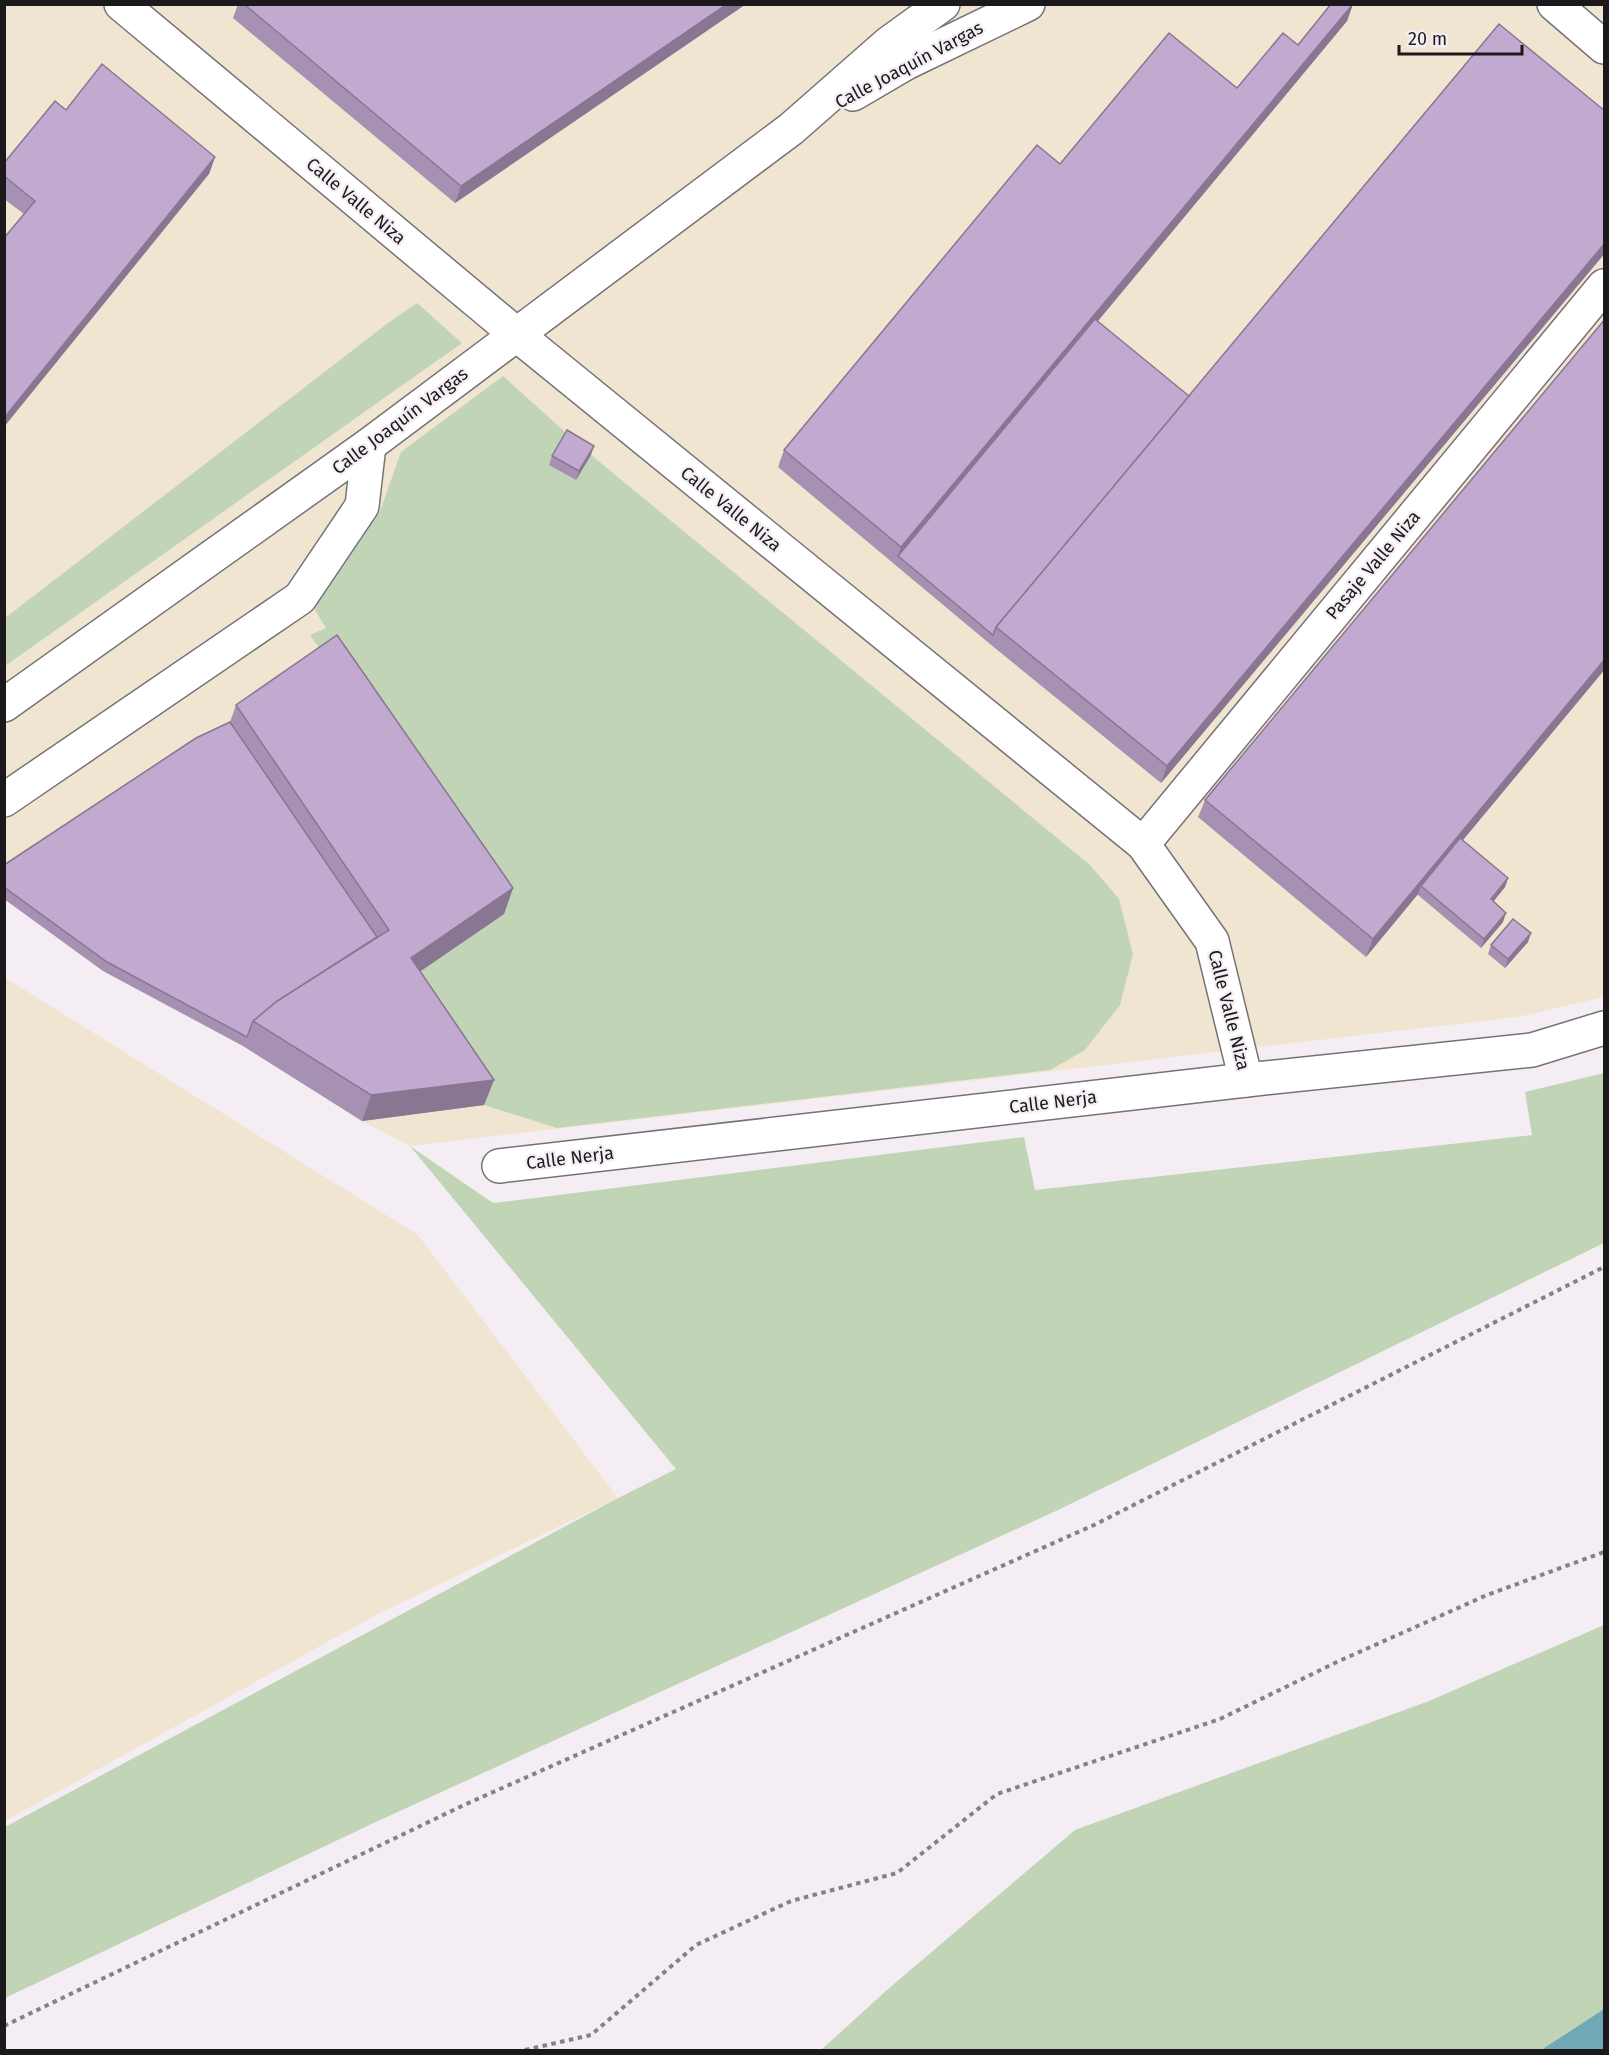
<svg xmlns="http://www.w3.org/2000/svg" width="1609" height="2055" font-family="'Fira Sans',sans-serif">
<rect width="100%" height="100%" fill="#f4eef4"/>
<g fill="#f0e5d0">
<path d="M5,5H1604V997L1517,1017L410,1146L361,1121L243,1046L103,971L5,899Z"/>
<path d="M4,977L418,1235L618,1498L376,1615L5,1821Z"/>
</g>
<g fill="#c1d5b6">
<path d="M417,303L462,343L5,666V618L388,323Z"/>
<path d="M503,376L565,432L564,439L576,480L591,455L1090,865L1119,899L1133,954L1120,1005L1085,1050L1050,1070L557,1128L484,1105L402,984L504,913L310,635L326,628L312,605L380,511L401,452Z"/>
<path d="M1604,1073V1243L1056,1511L378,1821L5,1998V1827L618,1498L676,1469L410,1146L493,1203L1024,1137L1035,1190L1532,1135L1525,1092Z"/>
<path d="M1604,1625V2009L1541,2050H821L887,1990L1075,1830L1429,1701Z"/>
</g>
<path fill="#70a8b6" d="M1604,2009V2050H1541Z"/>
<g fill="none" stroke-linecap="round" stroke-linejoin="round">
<g stroke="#777277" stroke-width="36">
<g id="minor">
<path d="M121,4L516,334L1143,844L1212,941L1246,1080"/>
<path d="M1554,4L1604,47"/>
<path d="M853,94L906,63L1028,4"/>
<path d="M4,705L369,445L791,129L889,43L943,4"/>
<path d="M4,800L300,598L362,506L369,445"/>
<path d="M1143,844L1604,286"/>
<path d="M499,1166L1246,1080L1532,1050L1604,1028"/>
</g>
</g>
<g stroke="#858185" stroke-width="4" stroke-dasharray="4.5 4.5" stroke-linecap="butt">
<path d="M4,2026L464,1805L1094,1525L1604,1267"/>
<path d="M525,2050L591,2035L696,1945L791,1901L897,1873L997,1794L1220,1719L1337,1662L1487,1595L1604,1552"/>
</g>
<use href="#minor" stroke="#fff" stroke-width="33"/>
</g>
<g fill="#a791b3">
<path d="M238,4H746L455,203L233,18Z"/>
<path d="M1353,4L1347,21L1098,321L1189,396L1605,111V253L1161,783L990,644L778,467L784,450L1060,164L1237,88Z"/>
<path d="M66,110L215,157L209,174L24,214L4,199V163Z"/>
<path d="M1605,319V669L1463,840L1508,878L1505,887L1493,902L1503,922L1481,948L1418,895V894L1366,957L1198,817L1205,800Z"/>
<path d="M591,455L576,480L549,465L552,456Z"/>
<path d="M236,705L513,888L504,914L420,971L494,1080L484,1105L362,1121L243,1046L103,971L4,899V865L230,722Z"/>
<path d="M1528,942L1505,968L1488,954L1491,945Z"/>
</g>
<g fill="#887692">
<path d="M727,4H746L455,203L461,186Z"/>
<path d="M1353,4L1347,21L901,558L898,556L901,547Z"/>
<path d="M215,157L209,174L4,427V418Z"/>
<path d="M1605,243V253L1161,783L1167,766Z"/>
<path d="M594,446L591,455L576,480L579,471Z"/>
<path d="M1605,659V669L1423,888L1421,886L1418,894L1366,957L1373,939Z"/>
<path d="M1508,878L1505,887L1488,908L1491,899Z"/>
<path d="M513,888L504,914L402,984L411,958Z"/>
<path d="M1506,913L1503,922L1481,948L1484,939Z"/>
<path d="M1531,933L1528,942L1505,968L1508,959Z"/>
<path d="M494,1080L484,1105L362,1121L371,1095Z"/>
</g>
<g fill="#c2a9d0" stroke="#887692" stroke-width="1.5">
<path d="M244,4H727L461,186Z"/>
<path d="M1331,4H1353L901,547L784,450L1037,145L1060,164L1169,33L1237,88L1283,33L1298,45Z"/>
<path d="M1499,24L1605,111V243L1167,766L996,627Z"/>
<path d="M102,64L215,157L4,418V238L35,201L4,176V163L55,101L66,110Z"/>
<path d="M1095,319L1189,396L996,627L993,635L898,556Z"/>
<path d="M1605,319V659L1373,939L1205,800Z"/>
<path d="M567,430L594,446L579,471L552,456Z"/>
<path d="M337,635L513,888L411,958L494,1080L371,1095L253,1021L277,1001L389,930L236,705Z"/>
<path d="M230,722L377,937L277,1001L253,1021L247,1037L107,962L4,887V865L196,738Z"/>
<path d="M1460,838L1508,878L1491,899L1506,913L1484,939L1421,886Z"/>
<path d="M1513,919L1531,933L1508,959L1491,945Z"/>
</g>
<g text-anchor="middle" stroke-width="4.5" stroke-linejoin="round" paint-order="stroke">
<g font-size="18" fill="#1b191b" stroke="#f4eef4">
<text transform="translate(909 65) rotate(-28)" y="6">Calle Joaquín Vargas</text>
<text transform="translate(356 201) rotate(40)" y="6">Calle Valle Niza</text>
<text transform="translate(400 421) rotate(-37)" y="6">Calle Joaquín Vargas</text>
<text transform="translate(731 509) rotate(39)" y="6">Calle Valle Niza</text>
<text transform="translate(1373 565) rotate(-50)" y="6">Pasaje Valle Niza</text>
<text transform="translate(1229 1010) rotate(76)" y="6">Calle Valle Niza</text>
<text transform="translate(1053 1102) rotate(-7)" y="6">Calle Nerja</text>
<text transform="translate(570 1158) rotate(-7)" y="6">Calle Nerja</text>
</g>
</g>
<rect width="1609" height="2055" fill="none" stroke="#1b191b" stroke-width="12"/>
<path d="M1399 45v9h123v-9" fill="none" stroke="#1b191b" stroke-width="3"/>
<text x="1408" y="45" font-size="18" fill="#1b191b" stroke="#f4eef4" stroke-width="4.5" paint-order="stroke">20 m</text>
</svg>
